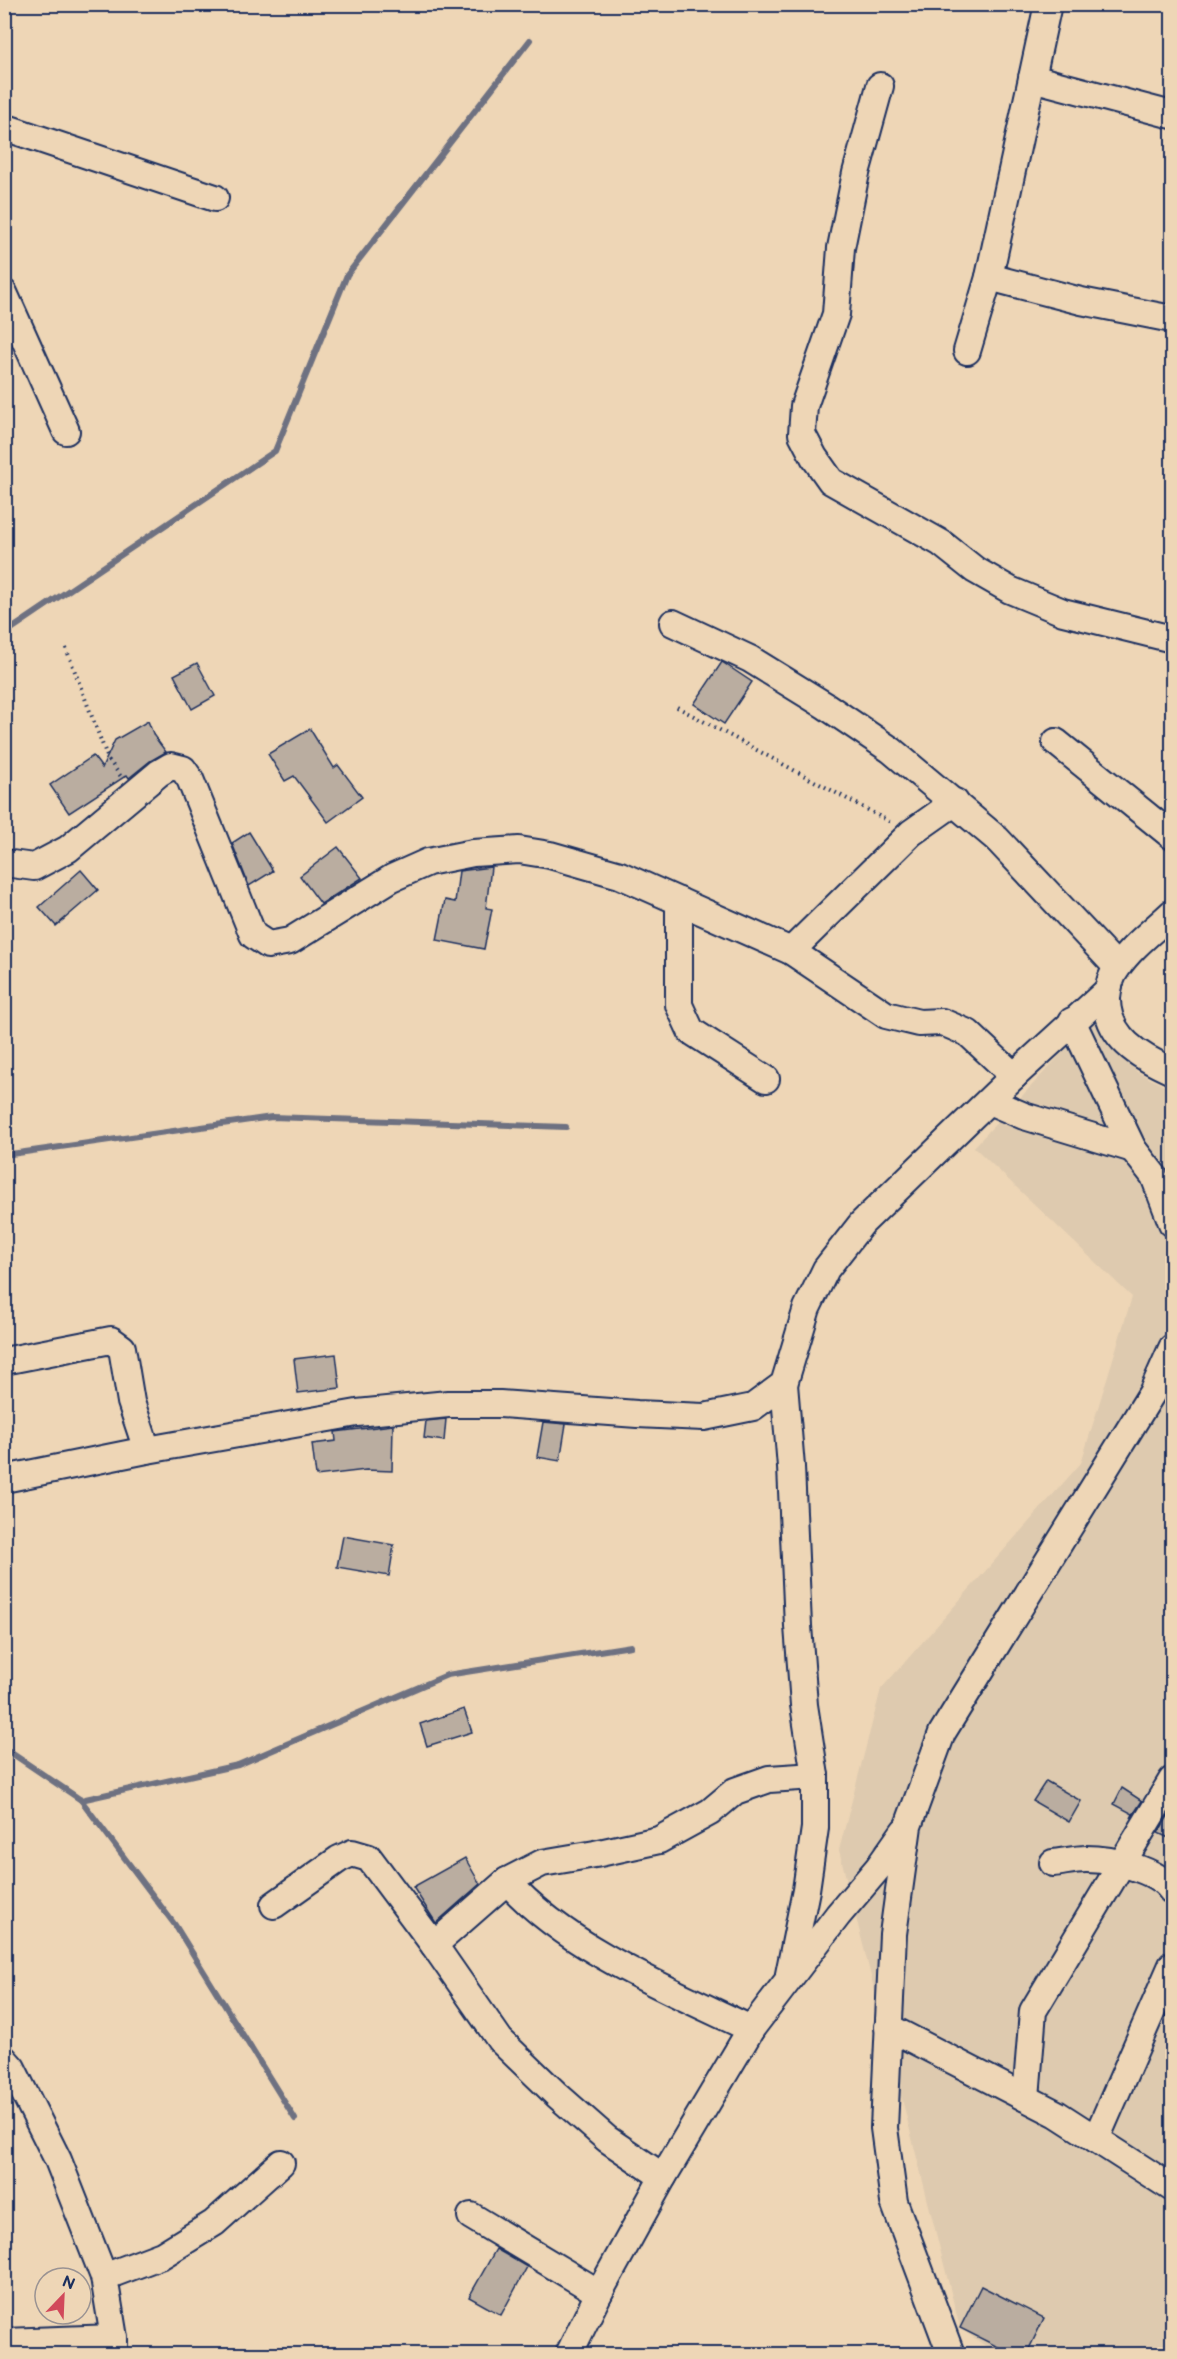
<svg xmlns="http://www.w3.org/2000/svg" width="1177" height="2359" font-family="'Balsamiq Sans',sans-serif">
<rect width="100%" height="100%" fill="#eed6b6"/>
<filter id="ink" filterUnits="userSpaceOnUse"><feTurbulence type="fractalNoise" baseFrequency=".0167" numOctaves="2"/><feDisplacementMap in="SourceGraphic" scale="12" xChannelSelector="R" yChannelSelector="G"/><feConvolveMatrix kernelMatrix="1 2 1 2 8 2 1 2 1" color-interpolation-filters="sRGB"/></filter>
<g filter="url(#ink)">
<path fill="#decaaf" d="M1093,1020L1137,1072L1172,1090V2354H997L960,2328L839,1850L881,1689L1081,1463L1132,1297L974,1147Z"/>
<g fill="none" stroke-linecap="round" stroke-linejoin="round">
<g stroke="#6e7181" stroke-width="6">
<path d="M4,634L275,451L347,275L530,40"/>
<path d="M4,1155L272,1117L566,1127"/>
<path d="M4,1748L81,1800L238,1765L447,1675L631,1646"/>
<path d="M81,1800L175,1925L295,2119"/>
</g>
</g>
<g fill="#baada0" stroke="#1b2f5e" stroke-width="1.5">
<path d="M722,662L752,682L724,724L694,704Z"/>
<path d="M197,663L215,696L192,709L174,675Z"/>
<path d="M148,721L154,736L166,752L150,761L129,778L127,775L69,813L50,785L93,756L102,768L115,740Z"/>
<path d="M310,729L334,768L338,765L362,797L328,822L294,776L285,781L268,754Z"/>
<path d="M249,832L273,871L249,886L232,843Z"/>
<path d="M338,847L362,878L321,904L300,876Z"/>
<path d="M491,867L486,908L492,909L484,949L437,940L445,900L455,902L459,871Z"/>
<path d="M81,870L98,890L56,926L39,907Z"/>
<path d="M336,1354L340,1388L298,1393L294,1359Z"/>
<path d="M446,1419L444,1441L424,1438L426,1421Z"/>
<path d="M543,1422L566,1424L560,1461L537,1457Z"/>
<path d="M393,1425L392,1471L366,1470L316,1476L312,1444L336,1441L335,1432Z"/>
<path d="M343,1536L394,1545L389,1576L337,1567Z"/>
<path d="M464,1709L472,1732L427,1746L420,1724Z"/>
<path d="M1046,1781L1081,1801L1069,1822L1033,1801Z"/>
<path d="M1122,1788L1142,1801L1131,1818L1133,1814L1114,1804Z"/>
<path d="M1168,1816L1173,1818V1840L1158,1833Z"/>
<path d="M465,1858L480,1884L436,1923L413,1887Z"/>
<path d="M496,2249L527,2267L501,2315L469,2297Z"/>
<path d="M981,2286L1044,2318L1026,2355H1014L960,2328Z"/>
</g>
<g fill="none" stroke-linecap="round" stroke-linejoin="round">
<g stroke="#1b2f5e" stroke-width="30">
<g id="minor">
<path d="M1032,78L1172,115"/>
<path d="M880,86L856,173L841,248L836,314L804,406L802,434L814,457L831,481L941,543L975,570L1010,590L1063,612L1172,639"/>
<path d="M4,127L215,198"/>
<path d="M989,277L1081,301L1172,319"/>
<path d="M4,293L66,431"/>
<path d="M967,351L989,277L1048,4"/>
<path d="M673,623L750,659L826,706L891,750L997,839L1117,967"/>
<path d="M1056,742L1172,836"/>
<path d="M4,863L34,867L68,849L159,773L171,766L183,769L190,779L253,935L268,945L290,941L392,878L428,862L473,853L519,850L550,855L620,875L791,951L886,1015L919,1023L942,1022L968,1033L1014,1076"/>
<path d="M679,901V1005L691,1031L766,1079"/>
<path d="M1172,913C1154,930 1131,947 1117,968C1110,977 1108,987 1107,998C1106,1037 1140,1057 1172,1071"/>
<path d="M791,951L911,833L955,802"/>
<path d="M1072,1021L1133,1149L1154,1176L1172,1223"/>
<path d="M989,1101L1024,1116L1133,1149"/>
<path d="M4,1361L111,1340L122,1348L131,1402L147,1450"/>
<path d="M784,1384L791,1467L798,1626L804,1705L815,1776V1828L806,1890L789,1974"/>
<path d="M4,1479L147,1450L357,1413L448,1404H500L637,1414L704,1417L753,1407L784,1384L807,1308L826,1269L862,1223L1014,1076L1107,991"/>
<path d="M1053,1863C1063,1862 1075,1859 1086,1859C1111,1859 1158,1869 1172,1891"/>
<path d="M507,1881C566,1948 671,1991 751,2029"/>
<path d="M274,1905L339,1859L352,1853L369,1858L434,1945L500,2040L557,2095L607,2139L663,2177"/>
<path d="M434,1945L507,1881L542,1863L595,1854L659,1840L710,1812L735,1791L769,1779L815,1776"/>
<path d="M888,2027L1057,2114L1172,2188"/>
<path d="M4,2059L12,2068L58,2160L104,2277L114,2338V2354"/>
<path d="M1026,2098L1033,2011L1172,1780"/>
<path d="M1096,2139L1172,1965"/>
<path d="M471,2216L599,2293"/>
<path d="M104,2277L162,2255L214,2223L281,2163"/>
<path d="M4,2342L114,2338"/>
<path d="M569,2354L599,2293L663,2177L751,2029L838,1915L878,1868L904,1831"/>
<path d="M951,2354L894,2202L884,2128L893,1934L908,1826L942,1733L1152,1393L1172,1348"/>
</g>
</g>
<g stroke="#1b2f5e" stroke-width="4" stroke-dasharray="1.5 4.5" stroke-linecap="butt">
<path d="M66,648L108,759L122,778"/>
<path d="M677,707L892,823"/>
</g>
<use href="#minor" stroke="#eed6b6" stroke-width="26"/>
</g>
</g>
<rect width="1177" height="2359" fill="none" stroke="#eed6b6" stroke-width="24"/>
<rect x="12" y="12" width="1153" height="2335" fill="none" stroke="#1b2f5e" stroke-width="2" filter="url(#ink)"/>
<g transform="translate(63 2296) rotate(23)"><circle r="28" fill="#eed6b6" stroke="#9a9393" stroke-width="1.5"/>
<path d="M0-4.5L10 22L0 15L-10 22Z" fill="#d1495b"/>
<text y="-9" font-size="16" font-weight="bold" text-anchor="middle" fill="#1b2f5e">N</text>
</g>
</svg>
